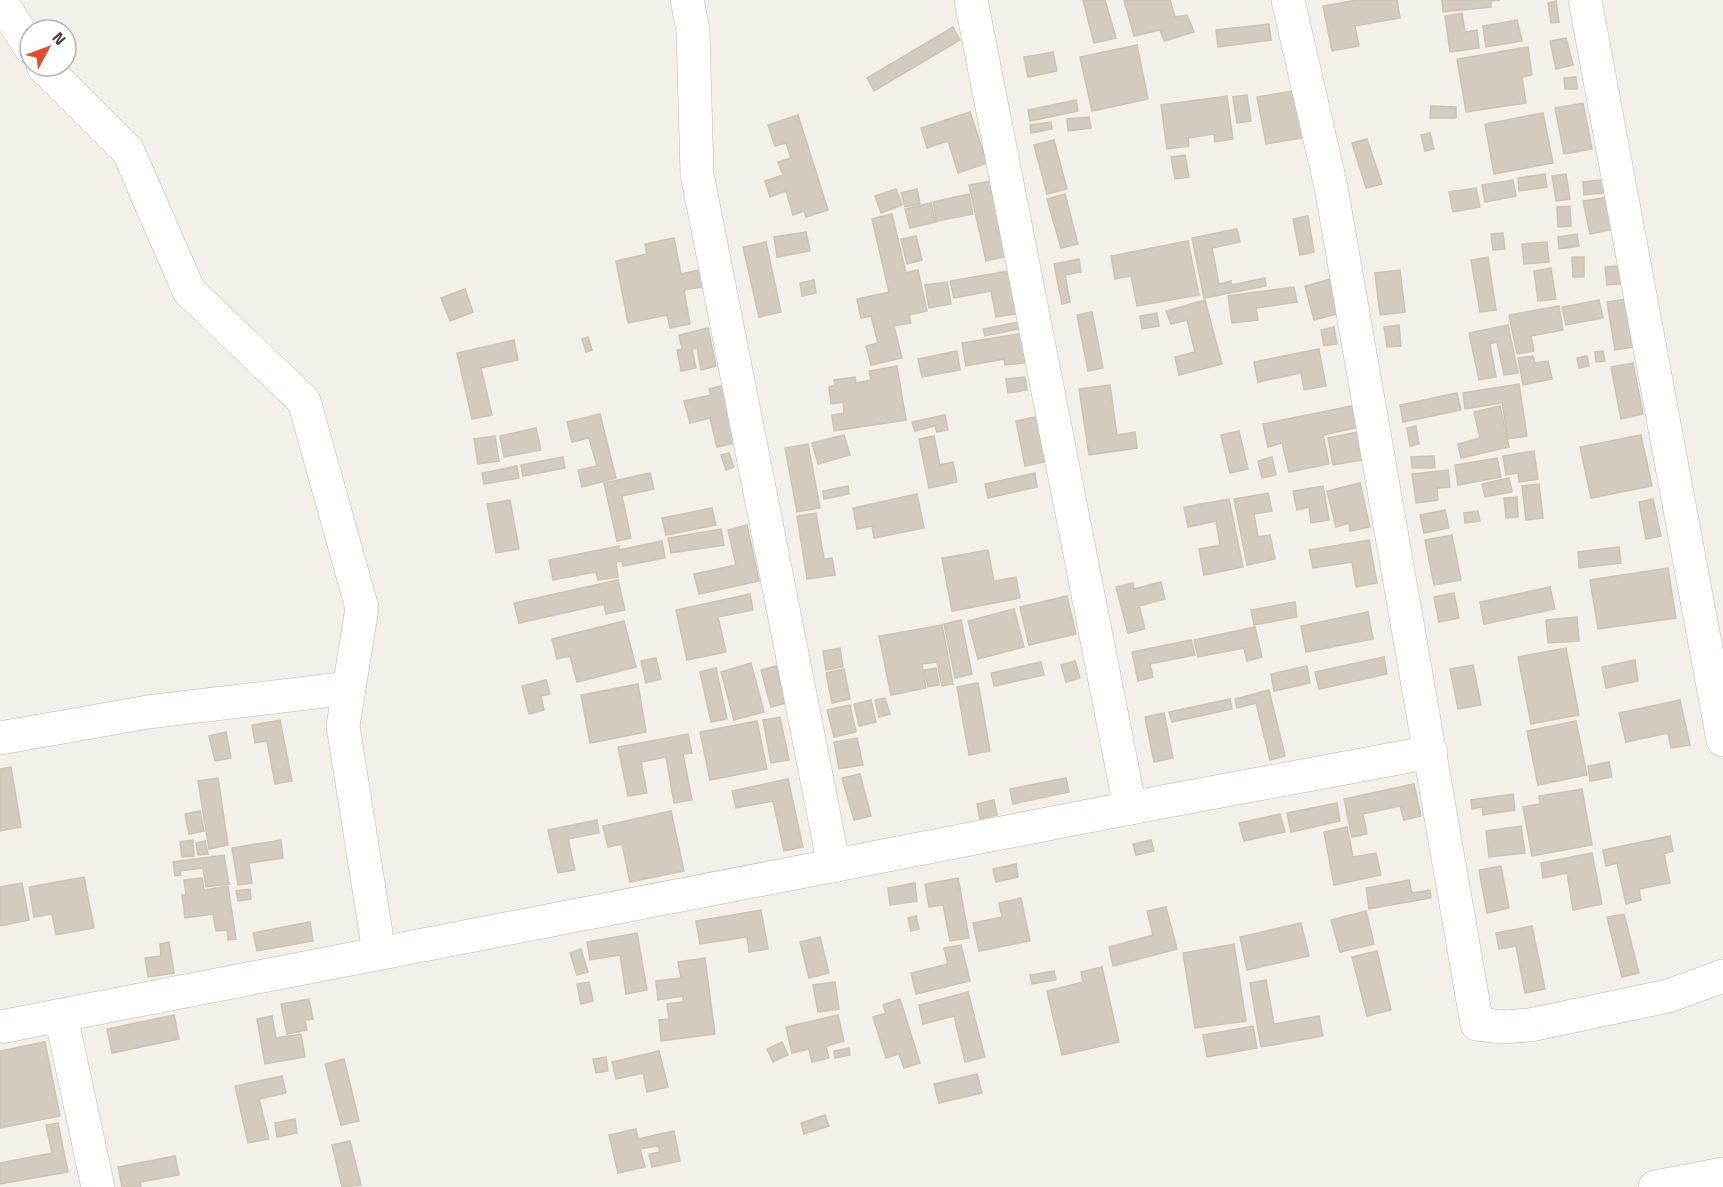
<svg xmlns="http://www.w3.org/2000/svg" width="1723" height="1187" font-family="'Titillium Web',sans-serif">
<rect width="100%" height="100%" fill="#f2f0e9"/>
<g fill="#d3cbbf" stroke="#cdc3b3" stroke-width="1.5">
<path d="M1083,0H1105L1116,38L1094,43Z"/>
<path d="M1124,0H1170L1175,17L1187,15L1194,32L1164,41L1160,30L1134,36Z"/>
<path d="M1357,0H1397L1400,18L1355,26L1359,46L1332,51L1323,6Z"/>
<path d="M1442,0H1500L1491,1V7L1443,12Z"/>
<path d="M1556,1L1559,22L1551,23L1548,3Z"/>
<path d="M1462,13L1465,32L1477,30L1479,48L1450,52L1445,16Z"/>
<path d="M1517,20L1522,41L1486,47L1483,26Z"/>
<path d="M1269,24L1271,40L1218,47L1216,30Z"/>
<path d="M953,27L960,40L874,91L867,78Z"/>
<path d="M1566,38L1573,65L1556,69L1550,41Z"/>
<path d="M1137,45L1148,99L1092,111L1080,57Z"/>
<path d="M1528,47L1532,75L1522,77L1526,103L1466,112L1457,59Z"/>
<path d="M1053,52L1057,71L1028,77L1024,57Z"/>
<path d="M1576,77L1577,89H1565L1564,78Z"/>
<path d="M1305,89L1314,136L1266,144L1257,97Z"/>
<path d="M1247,95L1251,121L1237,123L1233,97Z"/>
<path d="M1227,96L1233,139L1215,142L1214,134L1188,138L1189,146L1167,149L1161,105Z"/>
<path d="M1076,100L1078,111L1030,121L1028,110Z"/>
<path d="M1583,103L1592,149L1564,154L1555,108Z"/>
<path d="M1431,106L1456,107V118H1430Z"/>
<path d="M970,112L987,163L958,173L948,141L927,148L921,128Z"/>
<path d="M1543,113L1553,163L1494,174L1485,124Z"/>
<path d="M798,115L828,210L806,217L804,211L793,215L786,191L770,197L765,181L783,175L778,162L791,158L786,143L775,146L768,125Z"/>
<path d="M1089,117L1091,128L1068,131L1067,119Z"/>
<path d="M1051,122L1052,129L1031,133L1030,125Z"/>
<path d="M1430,133L1434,149L1425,151L1421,135Z"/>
<path d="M1367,139L1382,184L1366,188L1352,143Z"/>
<path d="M1054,140L1067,189L1047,194L1034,145Z"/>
<path d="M1185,155L1189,177L1175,179L1171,157Z"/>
<path d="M1545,174L1547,187L1519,191L1518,178Z"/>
<path d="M1566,174L1570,199L1556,201L1552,176Z"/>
<path d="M1610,179L1612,192L1584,195L1583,182Z"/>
<path d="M1513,180L1516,196L1485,202L1482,185Z"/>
<path d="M990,181L1007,256L986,261L969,185Z"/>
<path d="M1476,188L1480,207L1453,212L1449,192Z"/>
<path d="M896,189L902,205L881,213L875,196Z"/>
<path d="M917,189L920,204L905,207L901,193Z"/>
<path d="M969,194L973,214L937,221L933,202Z"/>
<path d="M1065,194L1078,244L1061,248L1047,199Z"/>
<path d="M1607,197L1614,229L1590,234L1583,201Z"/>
<path d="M931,203L936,222L910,228L905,209Z"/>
<path d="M1570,206L1571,226L1558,227L1557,207Z"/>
<path d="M892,214L906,273L918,270L927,311L909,315L911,323L894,326L902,358L871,365L866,346L878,343L871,316L861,318L857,299L889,292L872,219Z"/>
<path d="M1308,216L1314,252L1300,255L1293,219Z"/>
<path d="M1237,229L1240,242L1212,248L1219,284L1231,281L1232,285L1265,278L1266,286L1204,298L1192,238Z"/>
<path d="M806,232L810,251L777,257L774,237Z"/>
<path d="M1503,233L1505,249L1493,250L1491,234Z"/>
<path d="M1577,234L1579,246L1559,249L1558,237Z"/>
<path d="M916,236L922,260L907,264L901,239Z"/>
<path d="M674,238L681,274L704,269L707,286L684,290L690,324L670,328L667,315L628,323L616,261L647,254L645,244Z"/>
<path d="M1188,241L1199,295L1137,306L1131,276L1115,279L1111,256Z"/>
<path d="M766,242L781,312L759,317L743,247Z"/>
<path d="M1547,242L1549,262L1524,264L1522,244Z"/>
<path d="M1488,257L1496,310L1480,312L1471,260Z"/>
<path d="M1572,257H1584V277H1573Z"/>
<path d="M1079,259L1081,272L1065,275L1070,302L1062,304L1054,264Z"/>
<path d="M1628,265L1630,283L1607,285L1605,267Z"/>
<path d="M1551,268L1556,299L1538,301L1534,271Z"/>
<path d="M1013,270L1021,313L996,317L991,291L954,298L950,281Z"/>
<path d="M1400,270L1405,312L1380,315L1375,273Z"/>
<path d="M1331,279L1340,313L1314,320L1305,286Z"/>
<path d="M814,280L816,293L802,296L800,283Z"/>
<path d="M947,282L951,304L929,308L925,285Z"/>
<path d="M1294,287L1297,302L1256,308L1258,320L1232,323L1228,296Z"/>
<path d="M465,289L473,312L450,321L441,298Z"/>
<path d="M1626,299L1634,347L1615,350L1607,302Z"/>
<path d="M1205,300L1222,364L1179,375L1175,357L1195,352L1187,320L1171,324L1166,311Z"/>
<path d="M1599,300L1603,318L1566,325L1562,307Z"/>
<path d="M1559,306L1563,330L1531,336L1534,351L1517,354L1509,315Z"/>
<path d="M1092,312L1103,368L1088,371L1077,315Z"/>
<path d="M1157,313L1159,326L1142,329L1140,316Z"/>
<path d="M1018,322L1019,329L985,336L983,329Z"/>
<path d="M1399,325L1401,346L1387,347L1384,327Z"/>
<path d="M1508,325L1518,373L1504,375L1497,342L1490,344L1496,377L1479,380L1469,333Z"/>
<path d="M1334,327L1337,344L1324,346L1321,330Z"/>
<path d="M708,328L716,366L701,370L697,348L692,349L696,368L681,371L677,350L682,349L679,335Z"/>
<path d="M1025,333L1030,362L1005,365L1004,359L966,366L962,343Z"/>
<path d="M588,337L592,350L586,352L582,339Z"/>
<path d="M514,340L518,360L481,368L492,415L472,419L457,353Z"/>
<path d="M1319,349L1326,386L1304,390L1301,373L1258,382L1254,362Z"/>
<path d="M957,351L960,370L922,377L918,359Z"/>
<path d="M1603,351L1605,361L1596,362L1595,352Z"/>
<path d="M1533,356L1535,363L1548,361L1552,379L1523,385L1518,358Z"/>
<path d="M1587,356L1589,366L1579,368L1577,358Z"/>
<path d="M1633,363L1643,414L1621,419L1611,367Z"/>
<path d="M897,366L906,420L834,431L832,415L844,413L843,402L831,404L829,387L835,385L834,380L855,377L856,383L871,380L869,371Z"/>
<path d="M1025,377L1027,390L1008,393L1006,379Z"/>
<path d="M1519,384L1527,436L1508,439L1502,403L1465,409L1463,393Z"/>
<path d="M724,385L739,442L717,447L710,418L690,423L684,401L711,395L709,389Z"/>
<path d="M1110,385L1117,435L1135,432L1137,448L1089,455L1079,389Z"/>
<path d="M1457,393L1461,410L1403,422L1400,405Z"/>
<path d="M1352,406L1356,428L1323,435L1329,464L1289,472L1282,443L1268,447L1263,424Z"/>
<path d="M1500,406L1509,447L1461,458L1458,444L1480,438L1474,412Z"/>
<path d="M600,414L616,478L582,487L578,470L597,466L589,438L572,442L567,422Z"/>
<path d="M945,415L948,430L937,432L935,426L915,431L912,422Z"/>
<path d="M1040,416L1049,461L1025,466L1016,421Z"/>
<path d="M1416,426L1419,444L1410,446L1407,428Z"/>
<path d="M536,428L541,450L504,457L500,436Z"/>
<path d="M1239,431L1248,469L1230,473L1221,435Z"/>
<path d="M1358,432L1363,460L1333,465L1328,438Z"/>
<path d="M844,435L850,455L818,464L812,443Z"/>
<path d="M1641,435L1652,486L1591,498L1580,447Z"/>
<path d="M495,436L499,461L478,464L474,439Z"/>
<path d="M934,436L940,465L953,462L957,482L929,488L919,439Z"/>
<path d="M808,444L820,508L797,512L785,448Z"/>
<path d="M1534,451L1538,479L1519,482L1518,473L1506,475L1503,456Z"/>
<path d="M729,453L734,467L726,470L721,455Z"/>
<path d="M1434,456L1435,468H1412L1411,457Z"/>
<path d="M563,457L565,468L523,476L521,465Z"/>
<path d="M1272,457L1276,475L1262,478L1258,461Z"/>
<path d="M1497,458L1501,477L1458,485L1455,465Z"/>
<path d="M517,466L519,478L484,484L482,473Z"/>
<path d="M1448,470L1450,487L1437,488L1438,500L1416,503L1412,474Z"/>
<path d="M650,473L654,489L622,496L631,538L617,541L604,483Z"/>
<path d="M1035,473L1037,487L988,498L985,484Z"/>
<path d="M1509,478L1512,492L1485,497L1482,484Z"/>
<path d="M1360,483L1370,527L1350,531L1349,523L1336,527L1327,491Z"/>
<path d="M1539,484L1543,518L1526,520L1522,486Z"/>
<path d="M848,486L849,494L824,499L823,491Z"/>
<path d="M1323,486L1329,520L1311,523L1309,507L1297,510L1293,491Z"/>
<path d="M1268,493L1272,511L1254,514L1258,537L1270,535L1275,559L1247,565L1234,499Z"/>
<path d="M917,494L924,528L874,538L872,526L857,529L853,508Z"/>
<path d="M1517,497L1518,517L1506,518L1504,498Z"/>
<path d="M1229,499L1243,567L1204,575L1199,549L1220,545L1216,521L1188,527L1184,507Z"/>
<path d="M1653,499L1661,536L1646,539L1639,502Z"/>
<path d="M510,500L519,549L496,553L487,504Z"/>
<path d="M712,508L716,525L666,535L662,518Z"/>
<path d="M1445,510L1449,528L1424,533L1420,515Z"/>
<path d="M1478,511L1480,521L1465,523L1464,513Z"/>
<path d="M816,513L824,559L832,558L835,575L807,579L797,516Z"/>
<path d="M747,525L759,581L699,594L694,574L736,565L728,530Z"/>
<path d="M721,529L724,545L671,553L668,538Z"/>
<path d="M1452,535L1461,580L1434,585L1425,540Z"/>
<path d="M1369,540L1377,583L1356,587L1352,562L1313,568L1309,550Z"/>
<path d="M662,541L665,558L623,566L622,561L616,562L618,577L598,580L596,572L553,580L549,560L619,546V550Z"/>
<path d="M1619,547L1621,563L1579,568L1578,552Z"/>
<path d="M988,550L994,581L1016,577L1020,598L952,611L942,558Z"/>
<path d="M1668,568L1676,618L1598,629L1590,580Z"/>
<path d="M618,580L625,610L606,614L604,604L519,623L514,603Z"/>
<path d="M1161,582L1165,599L1139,606L1145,629L1128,633L1116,587L1133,583L1134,589Z"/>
<path d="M1550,587L1555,609L1484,624L1480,602Z"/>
<path d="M1454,593L1459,618L1439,622L1434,597Z"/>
<path d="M750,594L753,610L718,617L726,652L687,660L676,610Z"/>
<path d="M1067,596L1076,634L1029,645L1020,607Z"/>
<path d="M1295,602L1297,617L1254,625L1251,610Z"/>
<path d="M1014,609L1024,647L978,659L968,621Z"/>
<path d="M1368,612L1373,639L1306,652L1301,626Z"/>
<path d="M1577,617L1579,641L1548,643L1546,620Z"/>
<path d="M961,620L972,674L955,678L944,624Z"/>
<path d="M624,621L636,667L577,682L570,656L557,659L552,639Z"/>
<path d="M942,625L953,684L942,686L937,662L922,664L926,688L891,695L879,636Z"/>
<path d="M1255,627L1262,657L1247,661L1244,648L1198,657L1194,640Z"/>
<path d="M1191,640L1195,655L1150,664L1153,677L1138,681L1132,652Z"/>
<path d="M840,648L843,667L826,670L823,651Z"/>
<path d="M1566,648L1579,715L1531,724L1518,657Z"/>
<path d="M1384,657L1387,674L1319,689L1315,672Z"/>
<path d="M656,658L661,679L646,683L641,661Z"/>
<path d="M1635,660L1638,681L1606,688L1602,667Z"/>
<path d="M1075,661L1080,678L1066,682L1061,665Z"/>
<path d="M1041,662L1044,675L994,686L991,673Z"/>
<path d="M751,663L764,712L734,720L721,672Z"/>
<path d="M1473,665L1481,705L1458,709L1450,669Z"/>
<path d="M776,666L786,703L771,707L761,670Z"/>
<path d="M1307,666L1310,683L1274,691L1271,674Z"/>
<path d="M716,668L727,719L711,722L700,672Z"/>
<path d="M936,668L939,685L928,687L924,670Z"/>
<path d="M844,669L850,699L832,703L826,673Z"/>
<path d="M546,680L550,694L541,696L544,710L529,714L522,686Z"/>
<path d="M978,683L990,751L969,755L957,687Z"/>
<path d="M638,684L646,732L590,743L581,695Z"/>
<path d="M1269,690L1285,756L1270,760L1256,703L1237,708L1235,699Z"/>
<path d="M885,698L890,714L879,717L875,700Z"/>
<path d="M1230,699L1232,709L1172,722L1169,712Z"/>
<path d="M871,700L876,722L859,726L854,704Z"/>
<path d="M1680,700L1690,745L1671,748L1668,733L1626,742L1619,713Z"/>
<path d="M850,705L856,732L834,737L827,710Z"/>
<path d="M1164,713L1173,758L1154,762L1145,717Z"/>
<path d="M780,717L789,760L771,763L763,720Z"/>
<path d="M280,720L292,781L275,784L267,741L255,743L252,725Z"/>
<path d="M757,721L767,769L710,780L700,732Z"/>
<path d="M1576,721L1587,775L1538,785L1527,731Z"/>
<path d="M226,732L231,758L215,761L209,736Z"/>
<path d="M688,734L692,753L683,754L692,800L674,803L666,757L641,762L647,793L628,796L618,747Z"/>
<path d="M857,738L863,765L839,769L834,742Z"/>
<path d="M1609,762L1612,777L1590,781L1588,766Z"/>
<path d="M11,767L21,827L0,831V769Z"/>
<path d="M860,774L871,816L854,820L842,778Z"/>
<path d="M218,778L228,845L209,849L198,781Z"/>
<path d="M1066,778L1069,792L1013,804L1010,789Z"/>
<path d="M788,779L803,847L784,851L773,801L736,808L732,791Z"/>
<path d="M1414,784L1421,816L1404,820L1400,806L1363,814L1367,834L1352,837L1344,799Z"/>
<path d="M1582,789L1592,845L1532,856L1523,807L1540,804L1539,796Z"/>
<path d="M1513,794L1515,810L1483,815L1482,807L1472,809L1471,800Z"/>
<path d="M994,800L997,815L980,819L977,804Z"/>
<path d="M1337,803L1340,821L1291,832L1287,813Z"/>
<path d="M200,811L204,831L189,834L185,814Z"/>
<path d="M671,811L684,871L630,882L622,844L608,847L603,826Z"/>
<path d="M1280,814L1285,832L1244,841L1239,823Z"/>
<path d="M597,820L599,833L568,839L575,870L558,873L548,830Z"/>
<path d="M1521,826L1525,853L1489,857L1486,831Z"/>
<path d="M1347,827L1353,857L1376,853L1381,875L1334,885L1324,832Z"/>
<path d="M1670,836L1673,851L1664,854L1670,883L1639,889L1641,900L1626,904L1617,863L1606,866L1603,850Z"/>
<path d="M193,840L194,856L182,857L180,842Z"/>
<path d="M281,840L283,858L249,863L252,883L238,885L232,848Z"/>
<path d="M1151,840L1154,851L1136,855L1133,844Z"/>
<path d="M205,841L208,854L198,855L196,843Z"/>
<path d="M1592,853L1602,904L1573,910L1567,873L1543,878L1541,863Z"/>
<path d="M224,855L229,884L206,887L203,868L180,871L181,875L175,876L173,862Z"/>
<path d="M1016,864L1018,877L996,882L993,869Z"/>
<path d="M1501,866L1509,908L1487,913L1479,870Z"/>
<path d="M84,877L94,928L56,935L52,914L34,917L29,887Z"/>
<path d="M202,878L204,890L228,886L236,939L228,940L227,930L216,931L213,914L185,918L182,895H186L184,880Z"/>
<path d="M958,878L969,938L950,941L943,905L929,907L925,884Z"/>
<path d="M1409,880L1412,893L1430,890L1431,898L1369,909L1366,888Z"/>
<path d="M22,883L29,920L0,926V887Z"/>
<path d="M915,883L917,901L890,905L888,888Z"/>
<path d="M250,889L251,899L238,901L236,891Z"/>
<path d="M1021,898L1030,941L979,951L973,923L1002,917L999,903Z"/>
<path d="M1166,907L1177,949L1113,966L1109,947L1153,935L1147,911Z"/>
<path d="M761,910L768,949L749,952L747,937L700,944L696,921Z"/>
<path d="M1366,911L1374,944L1340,952L1331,920Z"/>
<path d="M1624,914L1639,973L1622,977L1607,917Z"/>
<path d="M916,916L919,929L911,931L908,918Z"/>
<path d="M310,922L313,941L257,951L253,933Z"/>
<path d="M1301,923L1309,956L1247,970L1240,937Z"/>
<path d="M1532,926L1545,989L1525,993L1516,946L1499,949L1496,933Z"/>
<path d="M637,933L647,990L626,994L620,955L590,960L587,942Z"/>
<path d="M820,937L829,973L809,978L800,942Z"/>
<path d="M169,942L174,973L148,977L145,958L161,956L160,944Z"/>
<path d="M1234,944L1246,1021L1195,1028L1183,953Z"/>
<path d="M961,945L970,981L916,994L911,973L948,964L944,948Z"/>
<path d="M581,949L588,972L577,975L570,953Z"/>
<path d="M1377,951L1391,1010L1367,1016L1352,957Z"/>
<path d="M705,958L715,1034L661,1041L659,1020L669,1019L667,1004L683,1002V996L658,1000L656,981L681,978L678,962Z"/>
<path d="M1102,967L1119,1042L1062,1055L1047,991L1083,982L1081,972Z"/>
<path d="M1054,971L1056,980L1032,984L1030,975Z"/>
<path d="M1266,980L1274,1024L1319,1016L1323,1036L1261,1047L1250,983Z"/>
<path d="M589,982L593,1001L581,1004L577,984Z"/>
<path d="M835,982L839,1009L818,1012L813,985Z"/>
<path d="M968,992L985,1057L965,1062L954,1016L923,1024L919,1005Z"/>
<path d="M309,999L313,1019L305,1020L307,1030L287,1034L281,1004Z"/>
<path d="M900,999L920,1063L904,1068L899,1054L886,1058L873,1017L886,1013L883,1005Z"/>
<path d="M174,1015L179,1039L112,1053L107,1029Z"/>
<path d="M838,1015L844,1041L826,1046L829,1058L812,1062L809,1049L792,1053L786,1027Z"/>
<path d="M272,1016L276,1038L301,1034L305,1057L265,1064L257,1019Z"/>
<path d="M1253,1026L1257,1048L1207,1057L1203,1035Z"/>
<path d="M45,1042L60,1116L0,1128V1051Z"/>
<path d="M782,1042L788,1055L773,1062L767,1049Z"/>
<path d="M849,1048L850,1055L835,1058L834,1051Z"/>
<path d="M659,1051L668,1087L647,1092L643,1073L616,1079L612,1062Z"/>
<path d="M606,1057L608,1071L596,1073L593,1059Z"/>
<path d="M344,1059L359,1121L341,1125L325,1064Z"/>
<path d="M977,1074L982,1093L939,1103L934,1084Z"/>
<path d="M282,1076L286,1093L259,1099L269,1139L248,1143L235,1086Z"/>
<path d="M825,1115L829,1126L804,1134L801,1123Z"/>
<path d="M295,1119L297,1133L277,1137L275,1123Z"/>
<path d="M58,1123L68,1172L0,1184V1163L52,1153L46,1125Z"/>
<path d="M636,1129L638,1139L674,1131L680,1161L652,1167L649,1154L660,1152L658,1146L640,1149L645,1167L618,1173L609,1135Z"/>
<path d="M350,1141L361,1185L342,1187L332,1145Z"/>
<path d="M175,1156L179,1175L140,1182L141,1187H122L118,1167Z"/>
</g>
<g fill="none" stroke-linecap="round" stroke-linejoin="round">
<g stroke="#bdb7ac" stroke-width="34">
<g id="minor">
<path d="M0,0L30,47"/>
<path d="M687,0L693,30L697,174L834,866"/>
<path d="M971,0L1130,808"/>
<path d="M1288,0L1331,187L1477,1024L1502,1027L1530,1025L1668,996L1723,976"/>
<path d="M1585,0L1723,740"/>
<path d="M43,66L128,151L189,291L304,401L362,608L343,726L379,952"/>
<path d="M0,738L148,712L349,688"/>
<path d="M61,1016L98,1187"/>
<path d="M0,1027L1130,808L1431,752"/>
<path d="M1655,1187L1723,1174"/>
</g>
</g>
<use href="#minor" stroke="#fff" stroke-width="33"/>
</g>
<g transform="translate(48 48) rotate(49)"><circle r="28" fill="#ffffff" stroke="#b5b3af" stroke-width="1.5"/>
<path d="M0-4.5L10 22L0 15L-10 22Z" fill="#e24d2f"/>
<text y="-9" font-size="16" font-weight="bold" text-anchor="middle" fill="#454038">N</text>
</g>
</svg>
